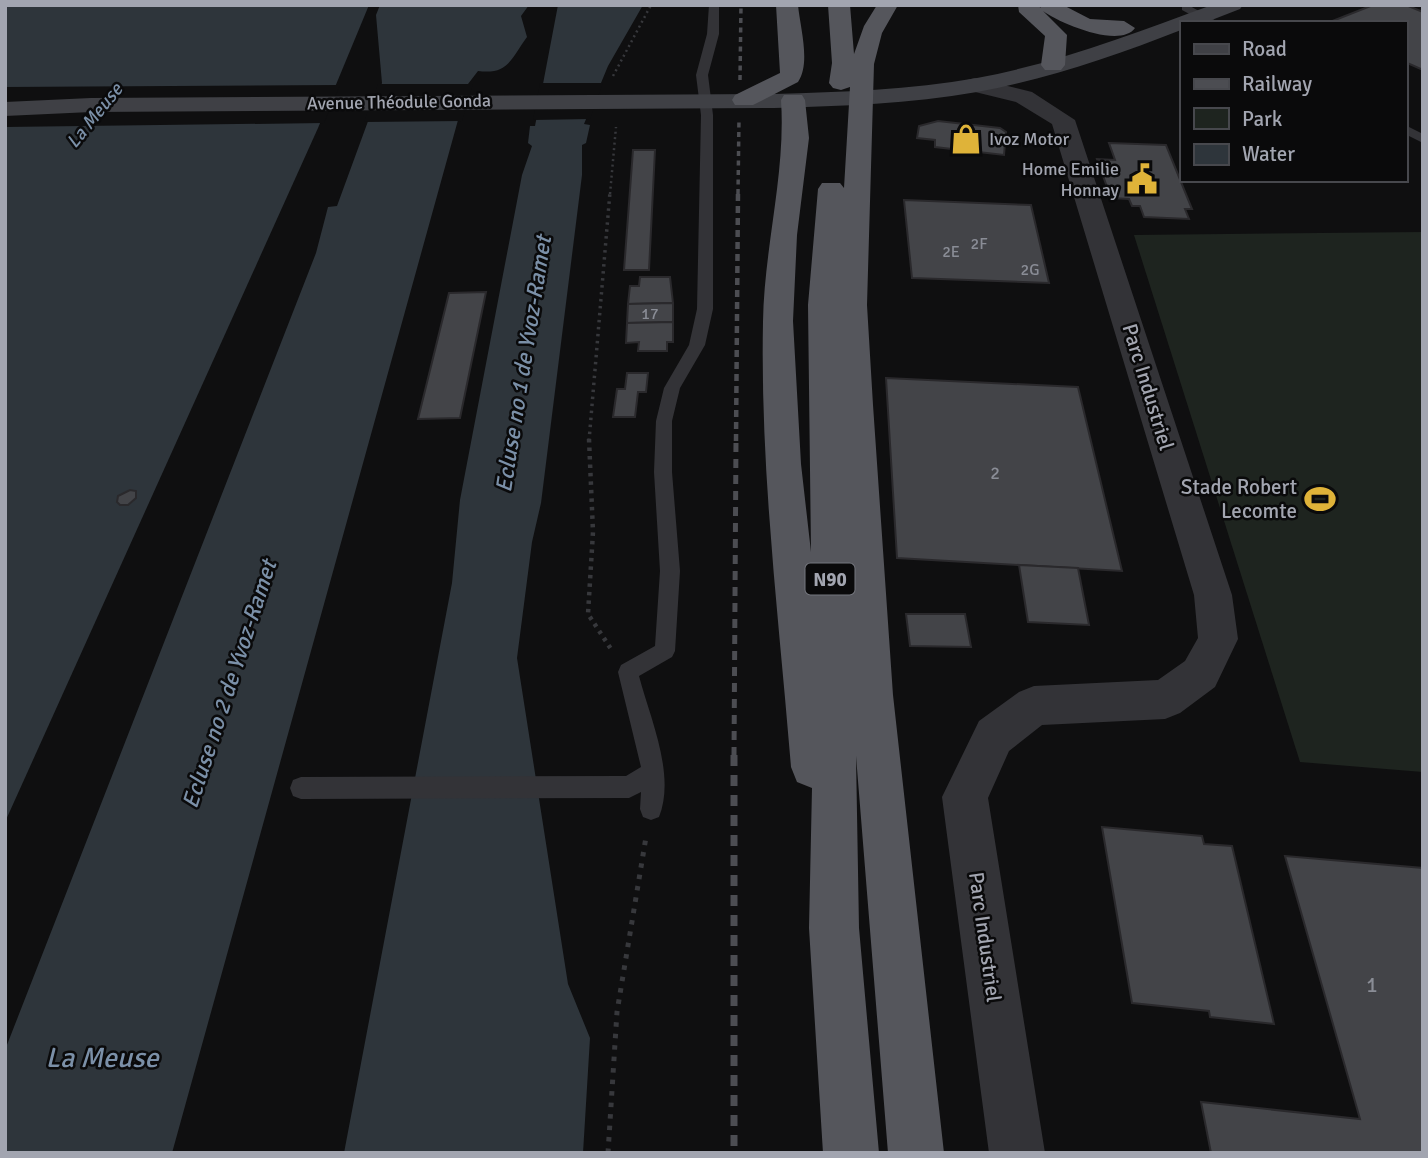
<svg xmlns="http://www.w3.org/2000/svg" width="1428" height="1158" font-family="Signika,sans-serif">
<rect width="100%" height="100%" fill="#0f0f10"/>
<path fill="#1e241f" d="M1423,232V772L1300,762L1134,235Z"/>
<g fill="#2e353b">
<path d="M5,5H369L318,128L5,822Z"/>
<path d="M380,5H529L521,16L527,37C511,59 508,75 478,71L468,84L172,1153H5V1050L316,253L328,207L337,206L382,83L376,15Z"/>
<path d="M558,5H643L608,66L584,124L590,125L586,143L582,145V175L541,503L532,542L517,658L568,984L590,1038L583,1153H344L452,583L460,500L522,175L532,146L528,143L530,126H535Z"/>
</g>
<g fill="#0f0f10">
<path d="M540,83H603L590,119L533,120Z"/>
<path d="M378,84H473L462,121L364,122Z"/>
<path d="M340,85L324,123L5,127V87Z"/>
</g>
<g fill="#434448" stroke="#2a292c" stroke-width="2">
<path d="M1373,5H1406L1423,12V70L1405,62V23L1330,22Z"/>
<path d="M938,121L1000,128L1006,132L1004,155L935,147V140L917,138L919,126Z"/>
<path d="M1109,143L1166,145L1192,209H1185L1189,219L1144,217L1140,206H1132L1129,199L1111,198L1097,159L1115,160Z"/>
<path d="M633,150H655L649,270H624Z"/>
<path d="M904,200L1031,205L1049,283L912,278Z"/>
<path d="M640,277H670L673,303L628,304L630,286H639Z"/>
<path d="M486,292L460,418L418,419L449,293Z"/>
<path d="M673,303V322L627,323L628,304Z"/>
<path d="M673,322V342H667V351H638L639,342L626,343L627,323Z"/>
<path d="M627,373H648L646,392H638L635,417H613L617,389H625Z"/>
<path d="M886,378L1078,387L1122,571L897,558Z"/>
<path d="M130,490L136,491V498L128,505H120L117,502L118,496Z"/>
<path d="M1019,565L1078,568L1089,625L1028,622Z"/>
<path d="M906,614H965L971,647L910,646Z"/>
<path d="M1102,827L1202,836L1204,844L1232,846L1274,1024L1210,1017L1209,1011L1132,1003Z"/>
<path d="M1285,856L1423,868V1153H1211L1201,1102L1360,1119Z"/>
</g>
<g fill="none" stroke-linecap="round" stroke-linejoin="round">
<g stroke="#37383c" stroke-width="2.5" stroke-dasharray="2 3.5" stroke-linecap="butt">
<path d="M613,76L651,5"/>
<path d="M610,194L616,127"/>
</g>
<path stroke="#37383c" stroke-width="3.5" stroke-dasharray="2.5 4.5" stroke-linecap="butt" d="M589,441L610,192"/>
<path stroke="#37383c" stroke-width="4.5" stroke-dasharray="3.5 5" stroke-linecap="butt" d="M589,439L593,532L588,614L611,649"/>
<path stroke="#37383c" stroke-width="5" stroke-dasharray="4.5 7" stroke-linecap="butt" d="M608,1153L617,1012L646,837"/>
<g fill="#333337" fill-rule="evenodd">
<path d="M709,5H719V34L708,75L713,115V309L705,345L680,388L672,421V472L680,571L675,651L672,657L639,676C650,718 676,775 659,817L651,820L643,817L640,809L641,792L629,798L301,799L293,796L290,788L293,780L301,777L626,776L641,767L618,672L621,665L655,646L660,571L654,472L656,421L664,388L689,345L697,309L701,115L696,75L707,34Z"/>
<path d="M1182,6H1190L1220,23H1206L1182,10Z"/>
<path d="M1405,125L1423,134V143L1405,134Z"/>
</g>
<path fill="#333337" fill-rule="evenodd" d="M975,78L1032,92L1075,120L1232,595L1238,639L1215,687L1180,713L1165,719L1042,725L1009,751L988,798L1045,1153H989L942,797L979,721L1019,692L1034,686L1158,680L1185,661L1198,638L1194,595L1052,124L1016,102L967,90L963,85L967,80Z"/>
<path fill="#3f4045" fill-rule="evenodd" d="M1212,5H1243L1240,9L1204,23H1181V30C1115,56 1047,79 977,92C910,104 842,106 774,108L91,112L5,116V102L91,98L774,94C842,92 910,90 977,78C1058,63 1135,33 1212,5Z"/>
<g fill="#55565c" fill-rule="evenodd">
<path d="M776,5H798C800,27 811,63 798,82L753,105H735L732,100L735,95L780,73Z"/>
<path d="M828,5H850L854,54L864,26L877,5H898L882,33L874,64L867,305L873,405L893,695L944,1153H888L856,756L859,928L879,1153H823L809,928L812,788L797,782L791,767C779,619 760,470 763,322C764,247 786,174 781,100L784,95H802L805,100L809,138L797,235L793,321L801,464L811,552L808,305L818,189L822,183H840L844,188L850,87L841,90L833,88L829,83L832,63Z"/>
<path d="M1018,5H1037L1041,8L1039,5H1063L1090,19L1124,21L1135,28C1120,49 1059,23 1043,11L1067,35L1065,65L1061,70H1045L1041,65L1045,36L1019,12Z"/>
</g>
<g stroke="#4c4d52" stroke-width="3.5" stroke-dasharray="5 4.5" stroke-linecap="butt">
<path d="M740,80L741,5"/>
<path d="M738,194L739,118"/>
</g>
<path stroke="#4c4d52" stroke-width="4.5" stroke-dasharray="7 5" stroke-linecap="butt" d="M736,441L738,192"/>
<path stroke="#4c4d52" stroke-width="5" stroke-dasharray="9 7" stroke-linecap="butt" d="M734,756L736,439"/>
<path stroke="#4c4d52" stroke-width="7" stroke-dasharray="11 9" stroke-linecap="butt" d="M734,755V1153"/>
</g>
<defs>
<g id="shop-bare" transform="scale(2.415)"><path d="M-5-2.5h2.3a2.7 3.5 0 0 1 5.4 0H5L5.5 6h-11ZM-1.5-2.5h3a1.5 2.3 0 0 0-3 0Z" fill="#dfb339" stroke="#0a0a0b" stroke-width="2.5" paint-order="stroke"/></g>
<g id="civic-bare" transform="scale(2.415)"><path d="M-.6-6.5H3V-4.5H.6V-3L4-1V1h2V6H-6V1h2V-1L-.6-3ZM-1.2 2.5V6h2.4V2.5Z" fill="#dfb339" stroke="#0a0a0b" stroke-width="2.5" paint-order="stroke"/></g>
<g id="stadium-bare" transform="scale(2.415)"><path d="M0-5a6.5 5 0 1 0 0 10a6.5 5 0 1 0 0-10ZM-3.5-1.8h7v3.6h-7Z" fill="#dfb339" stroke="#0a0a0b" stroke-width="2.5" paint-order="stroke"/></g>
</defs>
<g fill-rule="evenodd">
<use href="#shop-bare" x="966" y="139"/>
<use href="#civic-bare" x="1142" y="179"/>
<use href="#stadium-bare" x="1320" y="499"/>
</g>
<g text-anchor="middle" stroke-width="5" stroke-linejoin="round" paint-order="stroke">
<g font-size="16" fill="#8a8d96">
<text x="979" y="249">2F</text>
<text x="951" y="257">2E</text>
<text x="1030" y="275">2G</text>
<text x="650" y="319">17</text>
</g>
<g font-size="18" fill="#a2a5b0" stroke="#0a0a0b">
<text transform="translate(399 102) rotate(-1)" y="6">Avenue Théodule Gonda</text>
</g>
<g font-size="18" fill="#a2a5b0" stroke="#0a0a0b" text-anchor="start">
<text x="989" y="145">Ivoz Motor</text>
<text x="1119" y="175" text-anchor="end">Home Emilie<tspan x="1119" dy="21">Honnay</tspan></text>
</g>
<g font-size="18" fill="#8a8d96">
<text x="995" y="479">2</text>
</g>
<g font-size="19" font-style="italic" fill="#7b90a8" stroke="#0a0a0b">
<text transform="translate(94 115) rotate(-51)" y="7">La Meuse</text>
</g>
<rect fill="#0a0a0b" stroke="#74767e" stroke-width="2" x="805.5" y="563.5" width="49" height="31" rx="5"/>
<g font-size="19" font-weight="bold" fill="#a2a5b0">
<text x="830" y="586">N90</text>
</g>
<g font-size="21" fill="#a2a5b0" stroke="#0a0a0b">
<text transform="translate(1148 387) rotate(73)" y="7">Parc Industriel</text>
<text transform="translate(985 937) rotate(82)" y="7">Parc Industriel</text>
</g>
<g font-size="21" fill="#a2a5b0" stroke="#0a0a0b" text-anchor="end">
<text x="1297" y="494">Stade Robert<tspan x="1297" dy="24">Lecomte</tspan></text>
</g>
<g font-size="21" fill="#8a8d96">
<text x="1372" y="992">1</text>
</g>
<g font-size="23" font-style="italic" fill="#7b90a8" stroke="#0a0a0b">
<text transform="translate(523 364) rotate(-81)" y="8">Ecluse no 1 de Yvoz-Ramet</text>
<text transform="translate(229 684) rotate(-72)" y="8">Ecluse no 2 de Yvoz-Ramet</text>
</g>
<g font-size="28" font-style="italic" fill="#7b90a8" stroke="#0a0a0b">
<text x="102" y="1067">La Meuse</text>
</g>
</g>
<rect width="1428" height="1158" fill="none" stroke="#a2a5b0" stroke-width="14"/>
<rect x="1180" y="21" width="228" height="161" fill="#0a0a0b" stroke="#47484d" stroke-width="2"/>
<rect x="1194" y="44" width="35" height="10" fill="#3f4045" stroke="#47484d" stroke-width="2"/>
<text x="1242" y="56" font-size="21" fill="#a2a5b0">Road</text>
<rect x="1194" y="79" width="35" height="10" fill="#4c4d52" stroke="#47484d" stroke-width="2"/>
<text x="1242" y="91" font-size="21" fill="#a2a5b0">Railway</text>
<rect x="1194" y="108" width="35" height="21" fill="#1e241f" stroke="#47484d" stroke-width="2"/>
<text x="1242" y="126" font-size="21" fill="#a2a5b0">Park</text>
<rect x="1194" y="144" width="35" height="21" fill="#2e353b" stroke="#47484d" stroke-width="2"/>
<text x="1242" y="161" font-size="21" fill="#a2a5b0">Water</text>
</svg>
